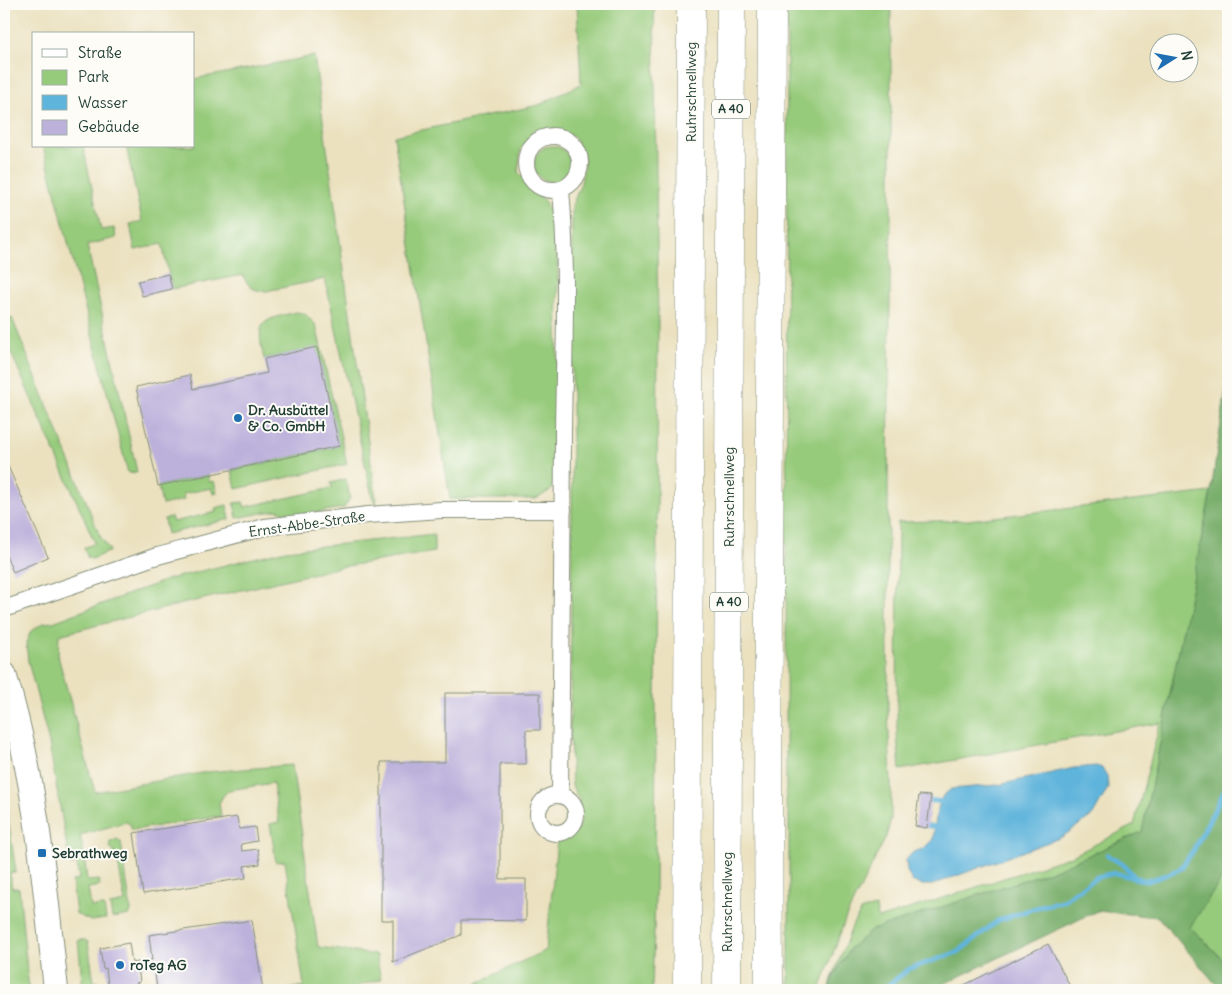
<svg xmlns="http://www.w3.org/2000/svg" width="1232" height="994" font-family="Delius,sans-serif">
<rect width="100%" height="100%" fill="#fdfcf7"/>
<filter id="ink" filterUnits="userSpaceOnUse"><feTurbulence type="fractalNoise" baseFrequency=".02" numOctaves="2"/><feDisplacementMap in="SourceGraphic" scale="10" xChannelSelector="R" yChannelSelector="G"/><feConvolveMatrix kernelMatrix="1 2 1 2 8 2 1 2 1" color-interpolation-filters="sRGB"/></filter>
<filter id="wash" filterUnits="userSpaceOnUse"><feTurbulence type="fractalNoise" baseFrequency=".0096" numOctaves="4" result="noise"/><feDisplacementMap in="SourceGraphic" scale="20" xChannelSelector="R" yChannelSelector="G"/><feGaussianBlur stdDeviation="1.12" result="paint"/><feColorMatrix in="noise" values="0 0 0 0 0 0 0 0 0 0 0 0 0 0 0 0 0 1.4 0 .05"/><feComposite in="paint" operator="in"/></filter>
<g filter="url(#wash)">
<rect width="100%" height="100%" fill="#ebe1bf"/>
<g fill="#97cb7c" stroke="#5b8458">
<path d="M577,4H654L658,325L655,900L652,990H463L546,950L557,840L575,834L581,822L579,800L572,786L570,732L572,499V206L581,183L585,159L574,137L554,129L535,134L521,149L518,172L545,202L556,225L558,276L556,478L551,490L536,499H450L394,136L539,105L581,84Z"/>
<path d="M787,4H891V205L888,490V708L891,783V819L886,837L846,917L820,990H789V815L786,804Z"/>
<path d="M314,56L377,506L372,496L325,279L266,291C253,291 248,287 243,275L172,289L162,244L135,250L130,224L142,221L126,146H194V79Z"/>
<path d="M43,146H83L101,230L114,228L116,238L87,245L137,472L128,473Z"/>
<circle cx="552" cy="164" r="18"/>
<path d="M297,312L305,314L316,325L347,464L236,489L232,470L339,446L317,348L264,359C255,321 261,320 297,312Z"/>
<path d="M12,318L100,536L110,551L92,559L88,558L84,548L95,543L4,337V322Z"/>
<path d="M208,475L209,482L214,481L217,493L213,494L211,488L183,494L184,500L162,505L158,486Z"/>
<path d="M346,479L350,498L344,508L295,516L277,510L237,518L234,503L243,502L245,507L332,488L331,483Z"/>
<path d="M1211,492L1142,832L1057,869L851,947L832,979L853,924L862,910L876,907L878,919L1072,856L1134,825L1160,723L900,770L897,733L898,522L968,520Z"/>
<path d="M227,505L230,519L167,534L164,519L171,517L173,522L216,512L215,508Z"/>
<path d="M434,534V552L341,567L186,603L59,635L58,656L95,792L207,772L292,765L318,947L376,955L381,979L345,990H283L304,986L285,861L276,862L270,824L279,822L273,783L229,790L223,796L219,803L221,816L132,830L130,824L126,822L80,835L84,856L95,854L96,861L85,862L87,881L99,880L100,886L88,888L91,907L104,906L106,919L91,921L76,914L72,881L79,879L77,864L70,865L49,743L28,661L26,643L31,631L43,623L53,622L169,579L286,550Z"/>
<path d="M4,793L16,872L10,873L12,888H19L29,990H4Z"/>
<path d="M117,839L121,842L131,910L130,915L112,918L110,905L125,902L117,857L110,847V842Z"/>
<path d="M1228,869V964L1190,927Z"/>
<path d="M78,940H85L88,942L94,982H99L100,989H106L107,990H83Z"/>
</g>
<path fill="#79af6c" stroke="#4c7650" d="M1228,375V869L1190,927L1228,964V990H1221L1158,917L1097,911L931,990H829L832,979L851,947L872,930L1057,869L1142,832L1211,492Z"/>
<path fill="#5fb4db" stroke="#3f7888" d="M1096,766L1102,768L1107,776L1108,788L1093,815L1062,837L932,885H921L912,881L907,871L906,860L913,852L923,849L933,839L937,811L942,797L951,789L998,785L1074,768Z"/>
<g fill="none" stroke-linecap="round" stroke-linejoin="round">
<g stroke="#5fb4db" stroke-width="5">
<path d="M924,800L946,802"/>
<path d="M923,825L942,828"/>
<path d="M1107,855C1111,859 1114,859 1119,862C1125,865 1130,872 1135,878"/>
<path d="M882,990L909,969L958,952L999,920L1041,906L1062,901L1097,877L1115,873L1147,881L1160,877L1180,869L1193,851L1228,784"/>
</g>
</g>
<g id="blocks">
<g fill="#bcb1db">
<path d="M168,274L172,289L142,296L138,281Z"/>
<path d="M317,347L339,446L158,486L136,387L190,375L193,389L267,373L264,359Z"/>
<path d="M4,457L48,557L13,572L4,551Z"/>
<path d="M445,693H540V730H526V764H500V879H526V921L461,920V935L393,962V920H381V762H445Z"/>
<path d="M919,795L931,796L927,828L915,826Z"/>
<path d="M237,817L239,829L255,827L257,841L241,844L242,851L258,849L259,856L260,864L244,866L246,878L143,894L134,833Z"/>
<path d="M252,920L263,990H157L154,965L138,968L140,982L136,983L137,990H107L106,986L108,985L106,968L103,969L100,948L129,943L132,963L152,960L149,935Z"/>
<path d="M1048,944L1072,990H954Z"/>
</g>
</g>
</g>
<g filter="url(#ink)">
<use href="#blocks" fill-opacity="0" stroke="#858f7a" stroke-width="1"/>
<g fill="none" stroke-linecap="round" stroke-linejoin="round">
<g stroke="#858f7a" stroke-width="18">
<g id="street">
<circle cx="553" cy="163" r="27"/>
<path d="M4,609L154,557L265,527L368,515L441,510H563"/>
<path d="M560,795C562,674 562,553 563,432C564,351 568,270 561,190"/>
<circle cx="557" cy="814" r="19"/>
</g>
</g>
<g stroke="#858f7a" stroke-width="26">
<path id="secondary" d="M4,674C36,777 45,884 56,990"/>
</g>
<g stroke="#858f7a" stroke-width="29">
<g id="highway">
<path d="M687,990L691,4"/>
<path d="M727,990L731,4"/>
<path d="M769,990L768,793L772,4"/>
</g>
</g>
<use href="#street" stroke="#fff" stroke-width="16"/>
<use href="#secondary" stroke="#fff" stroke-width="24"/>
<use href="#highway" stroke="#fff" stroke-width="28"/>
</g>
</g>
<g fill="#1f6fb2" stroke="#fdfcf7" stroke-width="2">
<circle cx="238" cy="418" r="5"/>
<rect x="37" y="848" width="10" height="10" rx="2.5"/>
<circle cx="120" cy="965" r="5"/>
</g>
<g text-anchor="middle" stroke-width="4" stroke-linejoin="round" paint-order="stroke">
<g fill="#fdfcf7" stroke="#62766e" stroke-width="1">
<rect x="712" y="99.5" width="38" height="19" rx="4"/>
<rect x="710" y="592.5" width="38" height="19" rx="4"/>
</g>
<g font-size="12" font-weight="bold" fill="#1f3d34">
<text x="731" y="113">A 40</text>
<text x="729" y="606">A 40</text>
</g>
<g font-size="14" fill="#1f3d34" stroke="#fdfcf7">
<text transform="translate(691 92) rotate(-90)" y="5">Ruhrschnellweg</text>
<text transform="translate(729 497) rotate(-90)" y="5">Ruhrschnellweg</text>
<text transform="translate(307 524) rotate(-8)" y="5">Ernst-Abbe-Straße</text>
<text transform="translate(727 902) rotate(-90)" y="5">Ruhrschnellweg</text>
</g>
<g font-size="14" font-weight="bold" fill="#1f3d34" stroke="#fdfcf7" text-anchor="start">
<text x="248" y="415">Dr. Ausbüttel<tspan x="248" dy="16">&amp; Co. GmbH</tspan></text>
<text x="52" y="858">Sebrathweg</text>
<text x="130" y="970">roTeg AG</text>
</g>
</g>
<rect width="1232" height="994" fill="none" stroke="#fdfcf7" stroke-width="20"/>
<rect x="32" y="32" width="162" height="115" fill="#fdfcf7" stroke="#a4b0a9"/>
<rect x="42" y="49" width="25" height="8" fill="#ffffff" stroke="#a4b0a9"/>
<text x="78" y="58" font-size="15" fill="#1f3d34">Straße</text>
<rect x="42" y="70" width="25" height="15" fill="#97cb7c" stroke="#a4b0a9"/>
<text x="78" y="82" font-size="15" fill="#1f3d34">Park</text>
<rect x="42" y="95" width="25" height="15" fill="#5fb4db" stroke="#a4b0a9"/>
<text x="78" y="108" font-size="15" fill="#1f3d34">Wasser</text>
<rect x="42" y="120" width="25" height="15" fill="#bcb1db" stroke="#a4b0a9"/>
<text x="78" y="132" font-size="15" fill="#1f3d34">Gebäude</text>
<g transform="translate(1174 58) rotate(79)"><circle r="24" fill="#fdfcf7" stroke="#a4b0a9"/>
<path d="M0-4L9 19L0 12L-9 19Z" fill="#1f6fb2"/>
<text y="-8" font-size="14" font-weight="bold" text-anchor="middle" fill="#1f3d34">N</text>
</g>
</svg>
